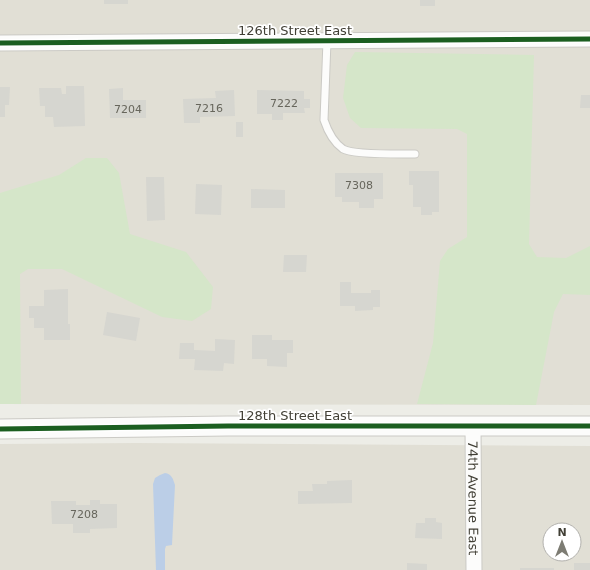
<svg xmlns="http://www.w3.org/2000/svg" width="590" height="570" font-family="'DejaVu Sans',sans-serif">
<rect width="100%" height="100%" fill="#edede7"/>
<g fill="#e1dfd5" fill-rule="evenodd">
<path d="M0,0H590V405L0,404Z"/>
<path d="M136,443L590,446V570H0V444ZM550,530H574V554H550Z"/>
</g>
<g fill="#d5e6c9">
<path d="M355,52L534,55L529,244L537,257L566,258L590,246V295L563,294L554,312L536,405L417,404L433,343L440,261L448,249L467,237V134L457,129L361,128L350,118L343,98L347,65Z"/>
<path d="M86,158H107L119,173L130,234L186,252L213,287L211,309L192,321L162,317L62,269H28L20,274L21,404H0V193L59,175Z"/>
</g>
<path fill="#bbcee7" d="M165,473C172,474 173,479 175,485L172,545L166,546L165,549V570H156L153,484L155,478L160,475Z"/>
<g fill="#d6d6d0">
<rect x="104" y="0" width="24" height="4"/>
<rect x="420" y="0" width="15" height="6"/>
<path d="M66,86H84L85,126L54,127L53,117H45V106H40L39,88H61L62,94H66Z"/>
<path d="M0,87H10L9,105H5V117H0Z"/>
<path d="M123,88V100H146V118H110L109,89Z"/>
<path d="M234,90L235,116L200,117V123H184L183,99L216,98L215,91Z"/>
<path d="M257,90L304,91V99H310V108H304L305,113H283V120H272V114H257Z"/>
<path d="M581,95H590V108H580Z"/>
<rect x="236" y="122" width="7" height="15"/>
<path d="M409,171H439V212H432V215H421V207H413V185H409Z"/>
<path d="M335,173H383V199H374V208H359V202H342V197H335Z"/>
<path d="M146,177H164L165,220L147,221Z"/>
<path d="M196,184L222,185L221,215L195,214Z"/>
<path d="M251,189L285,190V208H251Z"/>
<path d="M284,255H307L306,272H283Z"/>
<path d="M340,282H351V293H371V290H380V307H373V310L355,311V306H340Z"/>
<path d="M68,289V324H70V340H44V328H34V318H29V306H44V290Z"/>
<path d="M107,312L140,318L136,341L103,335Z"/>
<path d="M252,335H272V340H293V353H287V367L267,366V359H252Z"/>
<path d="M215,339L235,340L234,364L224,363L223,371L194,370L195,359H179L180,343H194V350L215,351Z"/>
<path d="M352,480V503L298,504V491H313L312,484H327V481Z"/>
<path d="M90,500H100V504H117V528L90,529V533H73V524H52L51,501H76V505H90Z"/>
<path d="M425,518H436V522L442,523V539L415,538L416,523H425Z"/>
<path d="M407,563L427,564V570H407Z"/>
<rect x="574" y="563" width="16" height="7"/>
<rect x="520" y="568" width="34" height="2"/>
</g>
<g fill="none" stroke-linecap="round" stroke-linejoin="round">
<g stroke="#cbcac5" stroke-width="9">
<path id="service" d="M327,41L324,120C328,132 333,142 343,149C353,155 401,154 415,154"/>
</g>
<g stroke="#cbcac5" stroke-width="17">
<g id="minor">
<path d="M0,43L590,39"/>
<path id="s1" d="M473,426L474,570"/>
</g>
</g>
<g stroke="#cbcac5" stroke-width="21">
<path id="tertiary" d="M0,429L228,426H590"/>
</g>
<use href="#service" stroke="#fcfcfb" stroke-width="7"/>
<use href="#minor" stroke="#fcfcfb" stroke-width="15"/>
<use href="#tertiary" stroke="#fcfcfb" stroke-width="19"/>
<g stroke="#fff" stroke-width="8">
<g id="cycleway">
<path d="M0,43L590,39"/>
<path d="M0,429L228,426H590"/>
</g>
</g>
<use href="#cycleway" stroke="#1b5e20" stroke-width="5"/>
</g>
<g text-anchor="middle" stroke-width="3.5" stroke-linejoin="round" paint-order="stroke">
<g font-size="11" fill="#67665c">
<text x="284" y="107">7222</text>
<text x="209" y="112">7216</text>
<text x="128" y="113">7204</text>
<text x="359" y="189">7308</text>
<text x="84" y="518">7208</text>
</g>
<g font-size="13" fill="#413f35" stroke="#fff">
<text x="295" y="35">126th Street East</text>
<text x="295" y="420">128th Street East</text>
<text dy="5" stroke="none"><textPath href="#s1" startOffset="72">74th Avenue East</textPath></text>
</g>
</g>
<g transform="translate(562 542)"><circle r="19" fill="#ffffff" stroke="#b3b2ae"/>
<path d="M0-3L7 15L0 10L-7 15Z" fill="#7d7c73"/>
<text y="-6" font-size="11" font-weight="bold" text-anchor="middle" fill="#413f35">N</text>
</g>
</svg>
